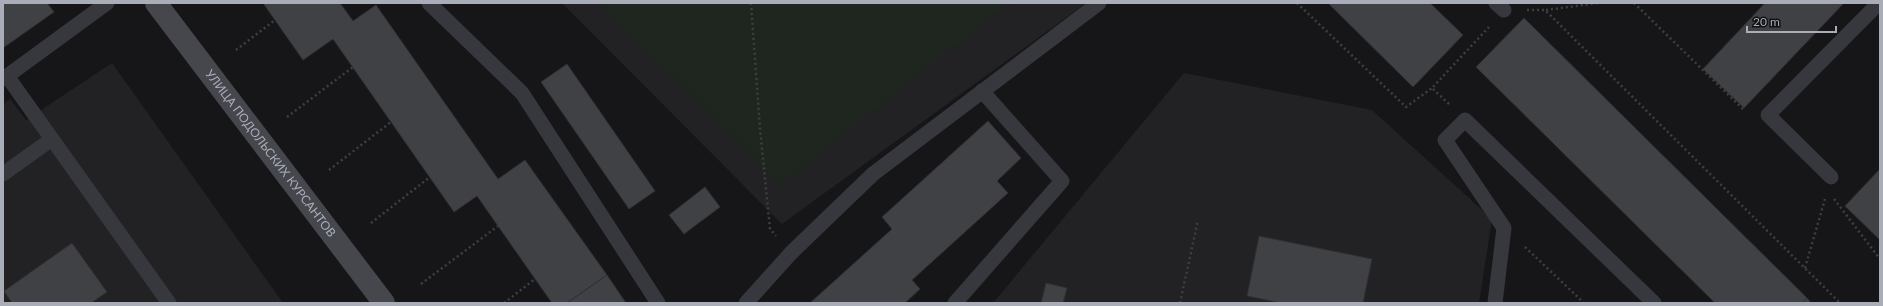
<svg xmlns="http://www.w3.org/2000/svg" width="1883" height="306" font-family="Lato,sans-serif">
<rect width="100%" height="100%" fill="#161618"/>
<g fill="#222225">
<path d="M562,3H1086L782,224Z"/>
<path d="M112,63L283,303H3V104L10,99L26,120Z"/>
<path d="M1184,73L1372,110L1492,219L1479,303H993Z"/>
</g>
<path fill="#1e261f" d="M598,3H1010L781,185Z"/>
<g fill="#404145" stroke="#303034">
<path d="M3,3H47L54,12L3,48Z"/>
<path d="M263,3H340L353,21L376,5L498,179L525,160L607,275L567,303H552L477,196L454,212L333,39L303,60Z"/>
<path d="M1328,3H1430L1463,35L1413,87Z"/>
<path d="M1765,3H1844L1744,108L1703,69Z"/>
<path d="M1524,18L1807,298L1802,303H1715L1476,67Z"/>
<path d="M567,64L655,191L629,209L541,82Z"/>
<path d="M988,121L1021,158L997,181L1008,193L912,280L920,289L905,303H810L892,229L882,217Z"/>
<path d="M1880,169V240L1845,206Z"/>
<path d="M705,187L720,207L684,234L669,215Z"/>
<path d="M1259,236L1372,259L1363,303H1281L1247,296Z"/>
<path d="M72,243L107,292L91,303H12L4,291Z"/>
<path d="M607,275L626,303H567Z"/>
<path d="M1046,283L1067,288L1063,303H1041Z"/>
<path d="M1807,298L1811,303H1802Z"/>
</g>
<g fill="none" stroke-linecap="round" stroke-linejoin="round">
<g stroke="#3d3f44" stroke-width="2.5" stroke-dasharray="2 3" stroke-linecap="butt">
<path d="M751,3L760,129L770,229L776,236"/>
<path d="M1297,3L1406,107L1432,88"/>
<path d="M1634,3L1745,111"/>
<path d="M1527,10H1545L1840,303"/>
<path d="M1546,10L1598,3"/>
<path d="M236,50L275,20"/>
<path d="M1449,104L1432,88L1489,27"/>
<path d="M287,117L353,67"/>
<path d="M329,170L391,122"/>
<path d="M1834,199L1880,259"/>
<path d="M371,223L430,177"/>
<path d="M1525,247L1584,303"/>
<path d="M1805,268L1825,199"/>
<path d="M421,284L498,226"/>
<path d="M504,303L535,279"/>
<path d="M1180,303L1198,220"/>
</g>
<g stroke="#37383d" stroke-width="15">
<path d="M429,3L522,93L658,303"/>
<path d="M1496,3L1504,10"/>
<path d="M7,76L169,303"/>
<path d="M3,79L107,3"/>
<path d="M3,174L52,139"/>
<path d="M1831,177L1768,115L1879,3"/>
<path d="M746,303L791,253L873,174L1099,3"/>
<path d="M955,303L1062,181L982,91"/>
<path d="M1495,303L1504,228L1445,140L1465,120L1654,303"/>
</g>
<path stroke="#45474d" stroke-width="22" id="s1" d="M156,3L384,303"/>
</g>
<g text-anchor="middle" stroke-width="3.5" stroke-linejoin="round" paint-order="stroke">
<g font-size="12" fill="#a8adb8" stroke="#111113">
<text dy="4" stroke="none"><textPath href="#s1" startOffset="189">УЛИЦА ПОДОЛЬСКИХ КУРСАНТОВ</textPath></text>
</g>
</g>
<rect width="1883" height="306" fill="none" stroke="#a8adb8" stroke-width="8"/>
<path d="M1747 26v6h89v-6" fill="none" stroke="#a8adb8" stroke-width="2"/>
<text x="1753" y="26" font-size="12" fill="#a8adb8" stroke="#111113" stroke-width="3" paint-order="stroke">20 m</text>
</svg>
